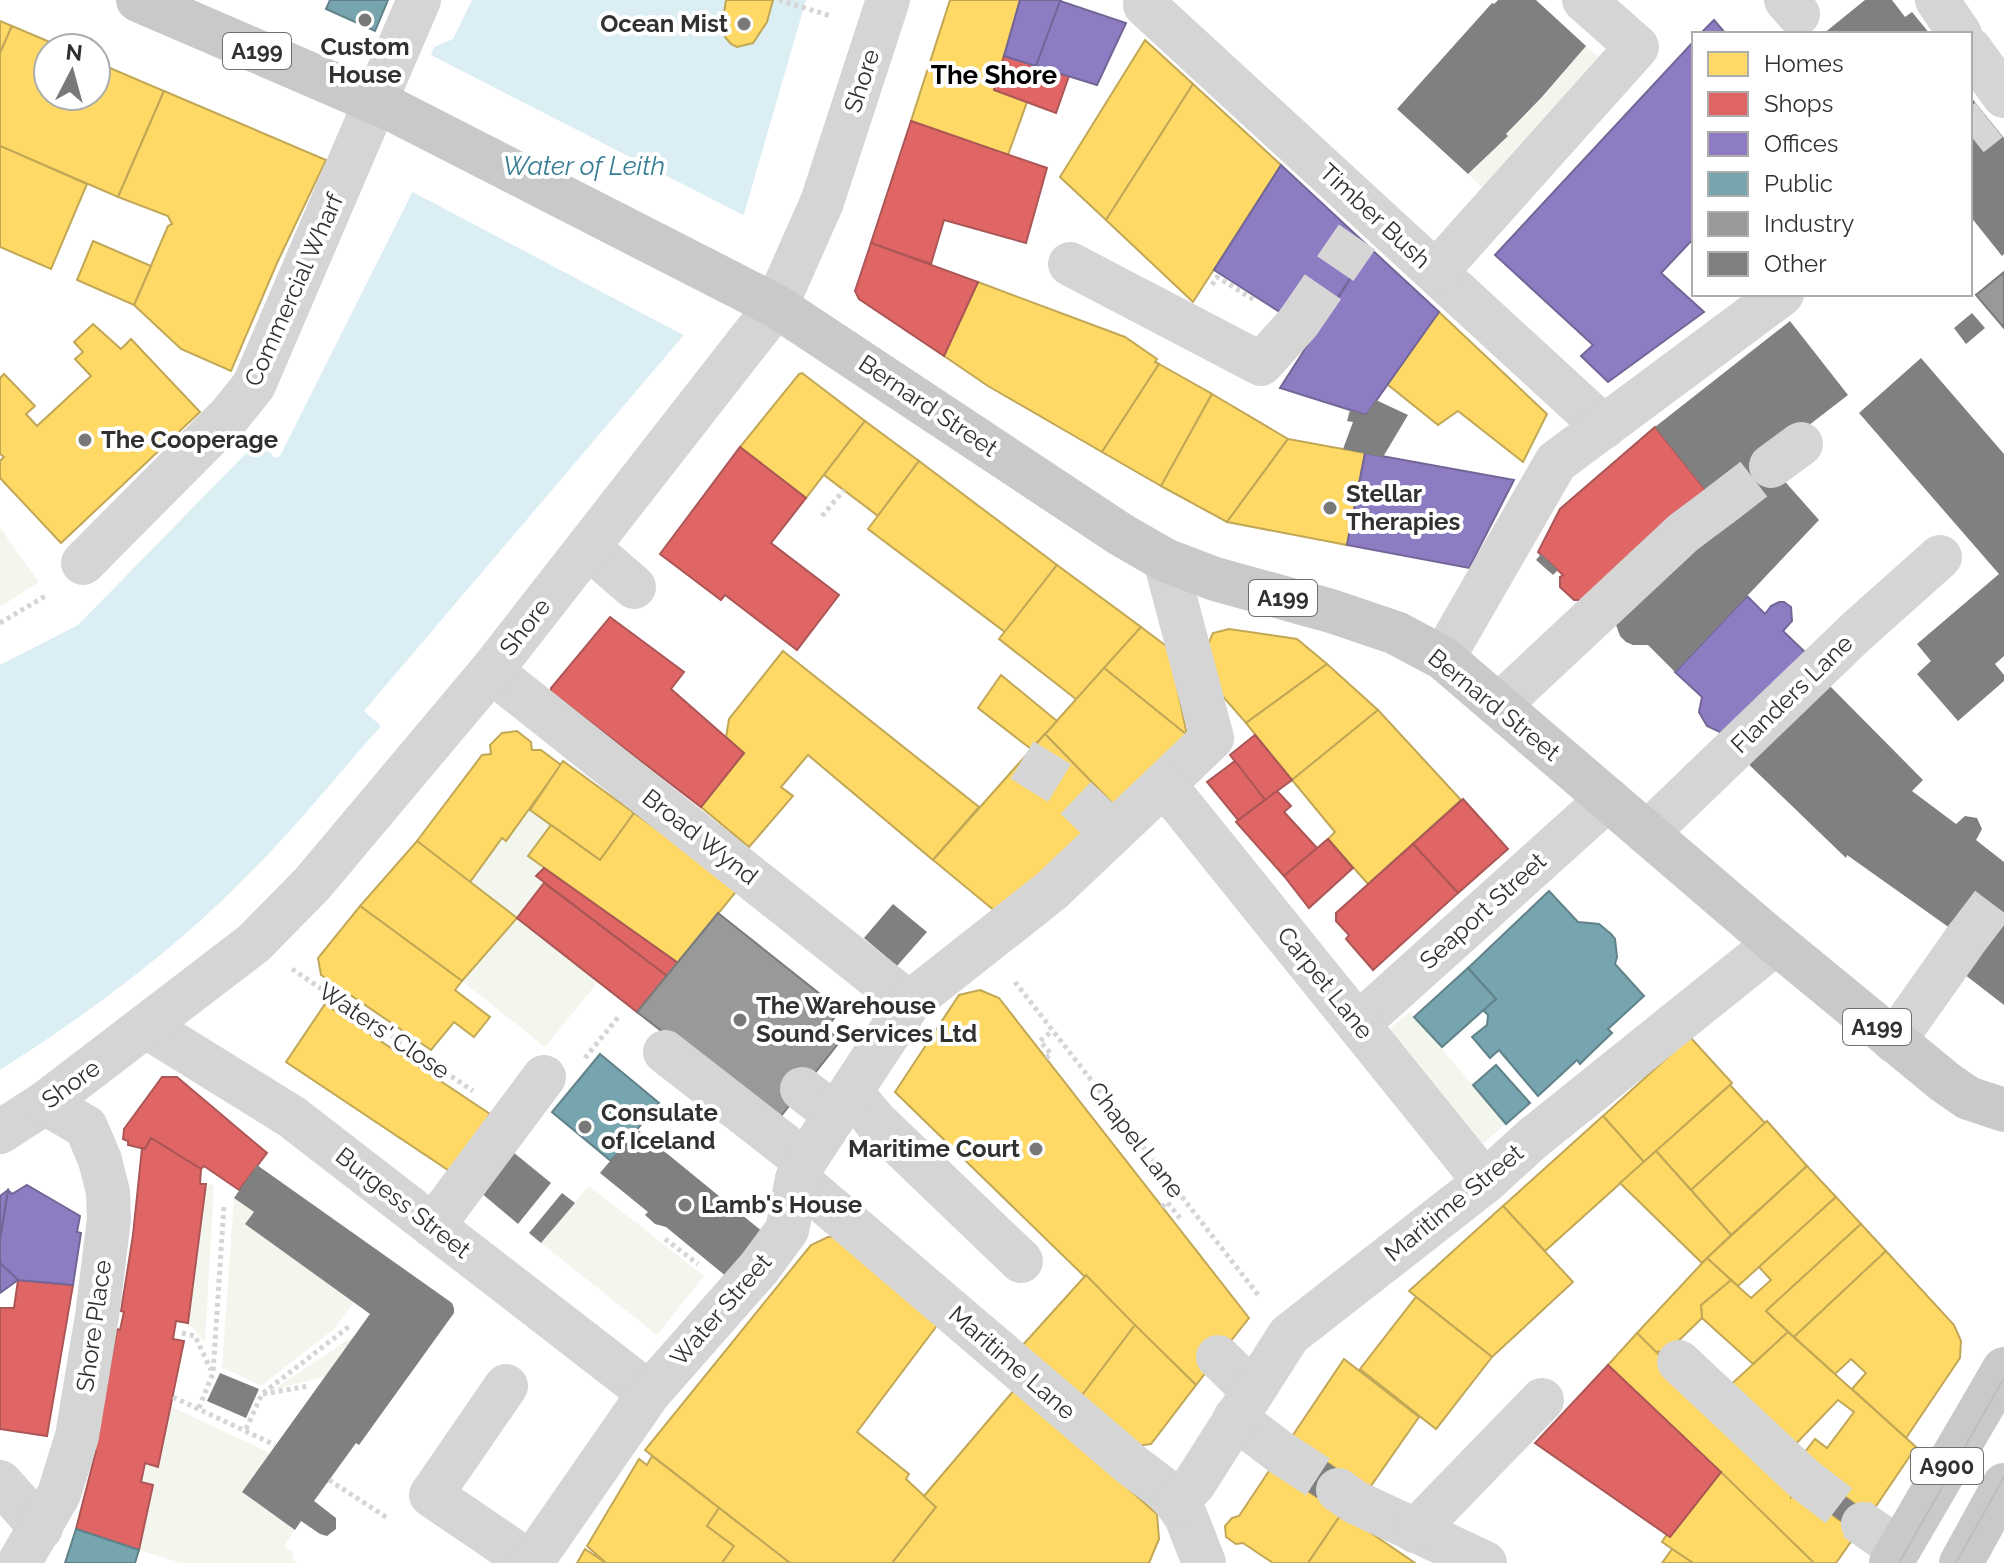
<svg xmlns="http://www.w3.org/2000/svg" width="2004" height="1563" font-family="Raleway,sans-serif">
<rect width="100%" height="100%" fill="#fff"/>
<g fill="#f3f6ed">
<path d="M1586,46L1608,66L1488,193L1468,174L1507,136L1506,134L1543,97Z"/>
<path d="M0,528L39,582L0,607Z"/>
<path d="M530,810L551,825L528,856L544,868L536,876L544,883L517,918L598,982L545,1047L462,981L517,918L470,882L502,838L507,841Z"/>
<path d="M1410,1012L1506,1124L1480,1146L1385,1032Z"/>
<path d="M206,1184L214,1185L205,1342L188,1323Z"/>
<path d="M589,1186L704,1276L657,1335L541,1243Z"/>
<path d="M234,1198L254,1212L246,1225L354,1302L334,1329L261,1386L222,1367Z"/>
<path d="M355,1335L326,1376L273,1390Z"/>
<path d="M170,1406L270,1453L242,1492L295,1530L284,1546L295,1554L292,1560L300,1563H181L139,1550L153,1485L141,1482L143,1473Z"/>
</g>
<path fill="#daeef4" d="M472,0H806L744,214L683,336L364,711L381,726C338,774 297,826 252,871C176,949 91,1012 0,1070V665L78,625L258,441L275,458L280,456L415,187L428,63L434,47L453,39Z"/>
<path fill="#fff" d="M427,53L747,217L687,337L409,190L424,63Z"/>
<g fill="#ffd966" stroke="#c1a756" stroke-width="2">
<path d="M726,0H773L767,22L753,43L737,47L731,44L725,37L722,26Z"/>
<path d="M950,0H1020L994,90L1027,102L1008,155L911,121Z"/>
<path d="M0,21L12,26L0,53Z"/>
<path d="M12,26L64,48H48V96H96V62L164,91L118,197L0,146V53Z"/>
<path d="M1145,40L1193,84L1106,220L1060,177Z"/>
<path d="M1193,84L1281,165L1193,302L1106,220Z"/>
<path d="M164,91L326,160L277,263L231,371L181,349L134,305L168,226L172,224L168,216L118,197Z"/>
<path d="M0,146L87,184L51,269L0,247Z"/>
<path d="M93,241L151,266L134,305L77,280Z"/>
<path d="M978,282L1125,337L1157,359L1155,362L1159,364L1102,452L988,386L944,356Z"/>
<path d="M1439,312L1547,414L1523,462L1458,411L1438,425L1387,384Z"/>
<path d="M93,324L121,349L131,339L200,412L61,543L0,478V461L4,457L0,454V378L4,374L35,406L26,414L37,426L91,376L75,359L83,352L74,342Z"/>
<path d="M1159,364L1212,394L1161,486L1102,452Z"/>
<path d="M802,373L865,421L806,498L740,447L799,374Z"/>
<path d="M1212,394L1288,439L1227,522L1161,486Z"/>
<path d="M865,421L919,461L878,516L824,475Z"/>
<path d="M1288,439L1365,453L1347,545L1227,522Z"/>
<path d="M919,461L1057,565L1005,632L868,529Z"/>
<path d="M1057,565L1141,627L1077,700L999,639Z"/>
<path d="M1141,627L1169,648L1187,735L1104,668Z"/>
<path d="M1229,629L1297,639L1327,664L1246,723L1219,692L1208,644L1213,633Z"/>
<path d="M783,651L979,807L933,860L808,755L781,787L793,796L749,847L701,807L744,753L726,737L729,719Z"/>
<path d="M1327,664L1378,710L1292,780L1246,723Z"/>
<path d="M1104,668L1187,735L1115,806L1045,734Z"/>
<path d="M1001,675L1057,721L1031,749L978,708Z"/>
<path d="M1378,710L1461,800L1368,884L1328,839L1335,832L1292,780Z"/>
<path d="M517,731L531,742L532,750H541L561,765L506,841L502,838L470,882L417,841L482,755L491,754L490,745L502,733Z"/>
<path d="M1045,734L1115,806L1002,917L933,860Z"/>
<path d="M563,761L634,813L600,860L530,810Z"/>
<path d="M634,813L739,888L678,963L528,856L551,825L600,860Z"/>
<path d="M417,841L517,918L462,981L360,906Z"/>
<path d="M360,906L462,981L455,990L490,1017L474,1037L454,1022L431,1050L321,975L318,958Z"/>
<path d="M980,990L999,998L1249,1318L1196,1385L895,1092L959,995Z"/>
<path d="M325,1004L490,1114L451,1172L286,1062Z"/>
<path d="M1690,1037L1732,1083L1644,1162L1603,1116Z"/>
<path d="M1730,1085L1765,1123L1691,1190L1656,1151Z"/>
<path d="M1603,1116L1644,1162L1545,1251L1503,1206Z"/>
<path d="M1767,1121L1807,1166L1731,1235L1691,1190Z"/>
<path d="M1656,1151L1731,1235L1702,1263L1620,1183Z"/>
<path d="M1807,1166L1836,1197L1738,1286L1707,1258Z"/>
<path d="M1836,1197L1861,1224L1766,1311L1788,1332L1753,1364L1702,1318L1701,1305L1731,1280L1751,1298L1771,1280L1759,1267Z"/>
<path d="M1503,1206L1573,1282L1492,1357L1409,1291Z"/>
<path d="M1861,1224L1886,1251L1794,1337L1766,1311Z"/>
<path d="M828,1237H838L939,1323L857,1432L909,1474L906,1479L936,1507L892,1563H790L645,1450L811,1245Z"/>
<path d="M1886,1251L1954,1325L1961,1341L1960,1358L1906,1438L1852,1389L1866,1373L1851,1359L1835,1374L1794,1337Z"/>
<path d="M1707,1258L1731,1280L1701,1305L1702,1318L1668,1351L1655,1352L1637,1333Z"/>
<path d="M1086,1275L1135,1325L1080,1398L1021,1347Z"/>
<path d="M1416,1297L1492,1357L1436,1429L1360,1369Z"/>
<path d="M1135,1325L1196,1385L1151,1444L1136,1446L1080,1398Z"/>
<path d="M1788,1332L1916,1447L1870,1515L1798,1461L1815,1439L1827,1448L1854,1412L1838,1400L1787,1453L1724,1391Z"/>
<path d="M1637,1333L1790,1484L1791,1497L1797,1489L1857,1533L1836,1563H1814L1608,1365Z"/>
<path d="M1344,1359L1419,1417L1368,1490L1291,1438Z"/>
<path d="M1015,1389L1157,1514L1159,1539L1149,1563H892L936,1507L924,1496Z"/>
<path d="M652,1456L719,1508L707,1526L734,1546L722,1563H606L587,1546L639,1459L647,1465Z"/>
<path d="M1271,1468L1342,1513L1308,1563H1273L1243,1543L1236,1544L1226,1537L1225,1526L1232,1518L1239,1516Z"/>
<path d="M1721,1472L1814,1563H1693L1662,1542L1667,1534L1670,1537Z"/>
<path d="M719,1508L790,1563H722L734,1546L707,1526Z"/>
<path d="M1342,1513L1415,1563H1308Z"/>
<path d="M585,1549L606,1563H577Z"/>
<path d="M1672,1549L1693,1563H1662Z"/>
</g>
<g fill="#e06666" stroke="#ac5656" stroke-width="2">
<path d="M1004,56L1069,76L1056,113L994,90Z"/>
<path d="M911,121L1047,168L1026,243L944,220L931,264L871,243Z"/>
<path d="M871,243L978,282L944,356L859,299L855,291Z"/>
<path d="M1655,427L1711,497L1585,600H1574L1560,587V577L1563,575L1538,552L1560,509Z"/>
<path d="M740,447L806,498L771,543L839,595L797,650L725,595L721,600L660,554Z"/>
<path d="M610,617L684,672L671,689L744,753L701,807L551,692V688Z"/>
<path d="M1255,735L1292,780L1265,800L1230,755Z"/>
<path d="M1235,761L1265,800L1238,820L1207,782Z"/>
<path d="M1277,791L1291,806L1284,812L1317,848L1284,876L1236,822Z"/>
<path d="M1463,799L1508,849L1458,893L1413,844Z"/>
<path d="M1328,839L1353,868L1309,908L1284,876Z"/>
<path d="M1413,844L1458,893L1373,970L1346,939L1349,935L1336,921V913Z"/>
<path d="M544,868L678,963L667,976L536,876Z"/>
<path d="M544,883L667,976L637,1012L517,918Z"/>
<path d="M162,1077H177L267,1153L239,1190L204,1166L201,1169L151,1138L145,1149L128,1145V1141L123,1139L124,1129Z"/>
<path d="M151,1138L201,1169L200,1184H206L188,1323L176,1321L173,1339L184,1341L158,1467L145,1463L141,1482L153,1485L139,1550L76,1529L96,1451H94L117,1329L120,1330L124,1312L121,1311L133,1235L142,1148L145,1149Z"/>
<path d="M18,1280L73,1285L47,1436L0,1429V1308H14Z"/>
<path d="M1608,1365L1721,1472L1670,1537L1535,1443Z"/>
</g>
<g fill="#8e7cc3" stroke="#726697" stroke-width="2">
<path d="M1020,0H1061L1036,66L1004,56Z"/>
<path d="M1060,1L1126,23L1097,85L1036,66Z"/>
<path d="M1714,20L1726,34H1700Z"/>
<path d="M1694,41V238L1661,273L1704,312L1608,382L1581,356L1593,345L1495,255Z"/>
<path d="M1281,165L1370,248L1314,334L1214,270Z"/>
<path d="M1370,248L1439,312L1366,415L1280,388Z"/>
<path d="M1365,453L1514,480L1469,568L1347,545Z"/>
<path d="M1747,596L1765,614L1771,606L1779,602H1784L1791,607L1792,621L1783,631L1807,654L1727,732H1720L1707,726L1699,712L1702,697L1675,672Z"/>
<path d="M27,1185L80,1216L77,1232L81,1233L73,1285L18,1280L0,1263V1239L8,1190L12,1194Z"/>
<path d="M8,1190L0,1239V1196Z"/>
<path d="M0,1263L18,1280L0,1293Z"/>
</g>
<g fill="#76a5af" stroke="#618289" stroke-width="2">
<path d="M330,0H388L375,31L326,9Z"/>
<path d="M1549,891L1578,922L1599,924L1611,934L1615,939L1617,957L1615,964L1644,996L1608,1029L1612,1033L1589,1055L1580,1064L1577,1060L1538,1096L1499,1050L1490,1058L1472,1037L1487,1025L1488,1015L1483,1010L1496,999L1468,968Z"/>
<path d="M1468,968L1496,999L1442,1047L1414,1017Z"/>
<path d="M600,1054L659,1103L611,1161L552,1112Z"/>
<path d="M1496,1065L1530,1103L1506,1124L1473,1085Z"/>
<path d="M76,1529L139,1550L135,1563H65Z"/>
</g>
<g fill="#999" stroke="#7a7a7a" stroke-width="2">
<path d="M2004,272V328L1976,295Z"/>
<path d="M718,913L840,1010L826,1029L841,1040L777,1121L637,1012Z"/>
</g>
<g fill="#808080">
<path d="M1498,0H1536L1586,46L1542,97L1506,134L1508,136L1468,174L1397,109L1492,3L1494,4Z"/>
<path d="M1865,0H1892L1905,17L1912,12L1930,34H1823Z"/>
<path d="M1970,96L2004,138V254L2002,256L1970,216Z"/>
<path d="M1972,313L1985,328L1966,344L1954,328Z"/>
<path d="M1790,321L1848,395L1765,459L1819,520L1675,672L1648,645H1633L1626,642L1620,636L1615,622L1711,497L1655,427Z"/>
<path d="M1921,358L2004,454V656L1995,664L2004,675V681L1958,721L1917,674L1931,661L1917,644L1999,574L1859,413Z"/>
<path d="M1376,400L1408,415L1383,457L1343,449L1353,422L1347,421L1350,410L1366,415Z"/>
<path d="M1541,554L1558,570L1553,575L1536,560Z"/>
<path d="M1824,680L1923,780L1912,791L1956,824L1965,816L1977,818L1982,829L1976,840L2004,862V1005L1960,971L1978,948L1847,855L1846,858L1740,756Z"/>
<path d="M893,904L927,932L897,966L864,938Z"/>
<path d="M637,1129L763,1232L727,1277L666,1227L655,1224L645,1215L648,1212L600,1173Z"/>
<path d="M513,1152L551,1183L518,1224L480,1192Z"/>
<path d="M257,1165L452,1303L454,1308V1313L359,1445L356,1443L314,1501L336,1518V1529L327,1536L320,1534L301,1521L295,1530L242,1492L370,1314L245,1224L254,1212L234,1198Z"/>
<path d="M562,1193L575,1203L541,1243L529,1233Z"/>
<path d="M220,1373L259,1389L246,1418L207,1401Z"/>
<path d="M1291,1438L1346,1475L1329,1505L1271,1468Z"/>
<path d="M1810,1470L1870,1515L1857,1533L1797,1489Z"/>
</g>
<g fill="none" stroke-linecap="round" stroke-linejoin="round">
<g stroke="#d6d6d6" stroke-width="44" stroke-dasharray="44 22" stroke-linecap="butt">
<path d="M1970,135L1989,120"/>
<path d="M1298,323L1357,237"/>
<path d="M1719,506L1771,466"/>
<path d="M1022,760L1061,784L1100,821"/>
<path d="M1966,939L2004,889"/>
<path d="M1281,1453L1338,1490"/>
<path d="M1804,1479L1863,1524"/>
</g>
<g stroke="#d5d5d5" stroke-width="5" stroke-dasharray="4 4" stroke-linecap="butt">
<path d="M779,0L831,16"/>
<path d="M1212,285L1217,277L1256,301"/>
<path d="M822,516L844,490"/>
<path d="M0,623L47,595"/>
<path d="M292,969L473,1091"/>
<path d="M1015,982L1259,1296"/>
<path d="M585,1058L620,1015"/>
<path d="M1046,1058L1051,1054L1040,1041L1052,1031"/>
<path d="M1162,1207L1167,1202L1180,1218"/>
<path d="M665,1239L698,1264"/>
<path d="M182,1333L195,1336L211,1370"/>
<path d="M263,1394L309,1386"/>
<path d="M173,1397L275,1445"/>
<path d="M199,1408L213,1373L224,1205"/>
<path d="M246,1429L262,1394L351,1325"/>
<path d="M329,1480L389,1519"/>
</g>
<g stroke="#d5d5d5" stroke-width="44">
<path d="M1786,0L1798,14"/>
<path d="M1937,0L1960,34"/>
<path d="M1145,5L1604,427"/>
<path d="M1970,49L2004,96"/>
<path d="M1070,264L1261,364L1298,323"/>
<path d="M1436,272L1637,47L1584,0"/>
<path d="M1771,466L1801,444"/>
<path d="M588,547L634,587"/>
<path d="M83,563L230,415L254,385L419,0"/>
<path d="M1443,658L1556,462L1782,294"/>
<path d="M491,671L909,1003"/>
<path d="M1499,705L1683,533L1719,506"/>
<path d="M1164,784L1212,738L1165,560"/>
<path d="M1647,833L1857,631L1940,557"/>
<path d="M1358,1024L1608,799"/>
<path d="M147,1027L292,1117L649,1393"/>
<path d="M1894,1041L1966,939"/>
<path d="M665,1052L805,1161"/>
<path d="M802,1089L834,1114"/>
<path d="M851,1092L876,1122L1021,1261"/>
<path d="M0,1132L45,1103L254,943L312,884L491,671L776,306L822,202L888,0"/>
<path d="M797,1179L1133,1466L1165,1490L1176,1502L1186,1517L1204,1563"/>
<path d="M433,1226L544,1077"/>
<path d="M1218,1357L1252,1390"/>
<path d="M1679,1362L1804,1479"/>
<path d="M506,1386L431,1495L531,1563"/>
<path d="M1235,1418L1281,1453"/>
<path d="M0,1482L41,1528"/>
<path d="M1338,1490L1355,1502L1485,1563"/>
<path d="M1176,1502L1194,1484L1289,1335L1485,1182L1532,1139L1776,943"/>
<path d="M1863,1524L1899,1549"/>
<path d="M1415,1531L1542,1400"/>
<path d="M19,1563L59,1494L77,1436L97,1316L109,1219L108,1192L100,1160L86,1127L45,1103"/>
<path d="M531,1563L649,1393L759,1268L787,1230L797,1179L805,1161L909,1003L1051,891L1164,784L1485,1182"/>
</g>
<g stroke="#c9c9c9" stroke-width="44">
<path d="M138,0L391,109L776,306L1120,534L1165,560L1215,579L1331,611L1396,633L1443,658L1759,929L1945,1082L1968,1098L2004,1110"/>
<path d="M1891,1563L2004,1369"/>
<path d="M1961,1563L2004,1485"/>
</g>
<g stroke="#bdbdbd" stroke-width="2">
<path d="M1899,1563L2004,1378"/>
<path d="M1956,1563L2004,1477"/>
</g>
</g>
<g fill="#797979" stroke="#fff" stroke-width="3">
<circle cx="365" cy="20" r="8"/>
<circle cx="744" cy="24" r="8"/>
<circle cx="85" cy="440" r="8"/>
<circle cx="1330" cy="508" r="8"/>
<circle cx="740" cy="1020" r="8"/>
<circle cx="585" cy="1127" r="8"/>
<circle cx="1036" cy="1149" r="8"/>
<circle cx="685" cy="1205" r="8"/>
</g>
<g text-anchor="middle" stroke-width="8" stroke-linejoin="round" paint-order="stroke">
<g fill="#fff" stroke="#6f6f6f" stroke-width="2">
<rect x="223" y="33" width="68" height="36" rx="6"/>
<rect x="1249" y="580" width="68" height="36" rx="6"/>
<rect x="1843" y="1009" width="68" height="36" rx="6"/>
<rect x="1911" y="1448" width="72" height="36" rx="6"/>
</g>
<g font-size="22" font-weight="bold" fill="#313131">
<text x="257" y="59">A199</text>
<text x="1283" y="606">A199</text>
<text x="1877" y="1035">A199</text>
<text x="1947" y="1474">A900</text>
</g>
<g font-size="24" font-weight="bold" fill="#313131" stroke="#fff" text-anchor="start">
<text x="728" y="32" text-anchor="end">Ocean Mist</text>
<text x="365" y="55" text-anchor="middle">Custom<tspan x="365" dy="28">House</tspan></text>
<text x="101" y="448">The Cooperage</text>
<text x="1346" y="502">Stellar<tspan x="1346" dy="28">Therapies</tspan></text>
<text x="756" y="1014">The Warehouse<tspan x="756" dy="28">Sound Services Ltd</tspan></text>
<text x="601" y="1121">Consulate<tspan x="601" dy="28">of Iceland</tspan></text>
<text x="1020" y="1157" text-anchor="end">Maritime Court</text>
<text x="701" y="1213">Lamb's House</text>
</g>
<g font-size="24" fill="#313131" stroke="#fff">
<text transform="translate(862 81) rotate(-72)" y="8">Shore</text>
<text transform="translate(1375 216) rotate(43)" y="8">Timber Bush</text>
<text transform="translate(294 290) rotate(-66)" y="8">Commercial Wharf</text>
<text transform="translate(928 406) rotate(34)" y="8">Bernard Street</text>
<text transform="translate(525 627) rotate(-52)" y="8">Shore</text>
<text transform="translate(1792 694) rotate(-44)" y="8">Flanders Lane</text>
<text transform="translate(1494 705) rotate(39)" y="8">Bernard Street</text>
<text transform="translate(700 837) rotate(38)" y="8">Broad Wynd</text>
<text transform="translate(1483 911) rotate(-42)" y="8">Seaport Street</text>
<text transform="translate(1325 983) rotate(51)" y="8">Carpet Lane</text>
<text transform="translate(384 1031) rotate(34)" y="8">Waters' Close</text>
<text transform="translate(71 1084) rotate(-36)" y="8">Shore</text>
<text transform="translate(1136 1140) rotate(52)" y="8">Chapel Lane</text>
<text transform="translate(403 1203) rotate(38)" y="8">Burgess Street</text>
<text transform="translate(1454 1203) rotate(-39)" y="8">Maritime Street</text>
<text transform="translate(721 1310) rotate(-49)" y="8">Water Street</text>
<text transform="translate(94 1326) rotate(-82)" y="8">Shore Place</text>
<text transform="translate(1012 1363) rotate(41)" y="8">Maritime Lane</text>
</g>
<g font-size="26" font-weight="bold" fill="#000" stroke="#fff">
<text x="994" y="84">The Shore</text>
</g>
<g font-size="26" font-style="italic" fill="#367e93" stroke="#fff">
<text x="584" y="175">Water of Leith</text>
</g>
</g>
<rect x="1692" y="32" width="280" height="264" fill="#ffffff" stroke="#adadad" stroke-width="2"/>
<rect x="1708" y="52" width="40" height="24" fill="#ffd966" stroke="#adadad" stroke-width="2"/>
<text x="1764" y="72" font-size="24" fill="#313131">Homes</text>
<rect x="1708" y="92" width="40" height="24" fill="#e06666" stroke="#adadad" stroke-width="2"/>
<text x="1764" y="112" font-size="24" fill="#313131">Shops</text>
<rect x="1708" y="132" width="40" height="24" fill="#8e7cc3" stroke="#adadad" stroke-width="2"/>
<text x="1764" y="152" font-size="24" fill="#313131">Offices</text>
<rect x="1708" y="172" width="40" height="24" fill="#76a5af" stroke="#adadad" stroke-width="2"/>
<text x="1764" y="192" font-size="24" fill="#313131">Public</text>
<rect x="1708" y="212" width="40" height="24" fill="#999999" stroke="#adadad" stroke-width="2"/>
<text x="1764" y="232" font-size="24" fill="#313131">Industry</text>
<rect x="1708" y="252" width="40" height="24" fill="#808080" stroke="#adadad" stroke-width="2"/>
<text x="1764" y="272" font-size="24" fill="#313131">Other</text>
<g transform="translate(72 72) rotate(6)"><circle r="38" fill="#ffffff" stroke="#adadad" stroke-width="2"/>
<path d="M0-6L14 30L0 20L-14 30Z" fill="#797979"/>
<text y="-12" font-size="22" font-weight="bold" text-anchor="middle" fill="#313131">N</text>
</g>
</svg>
